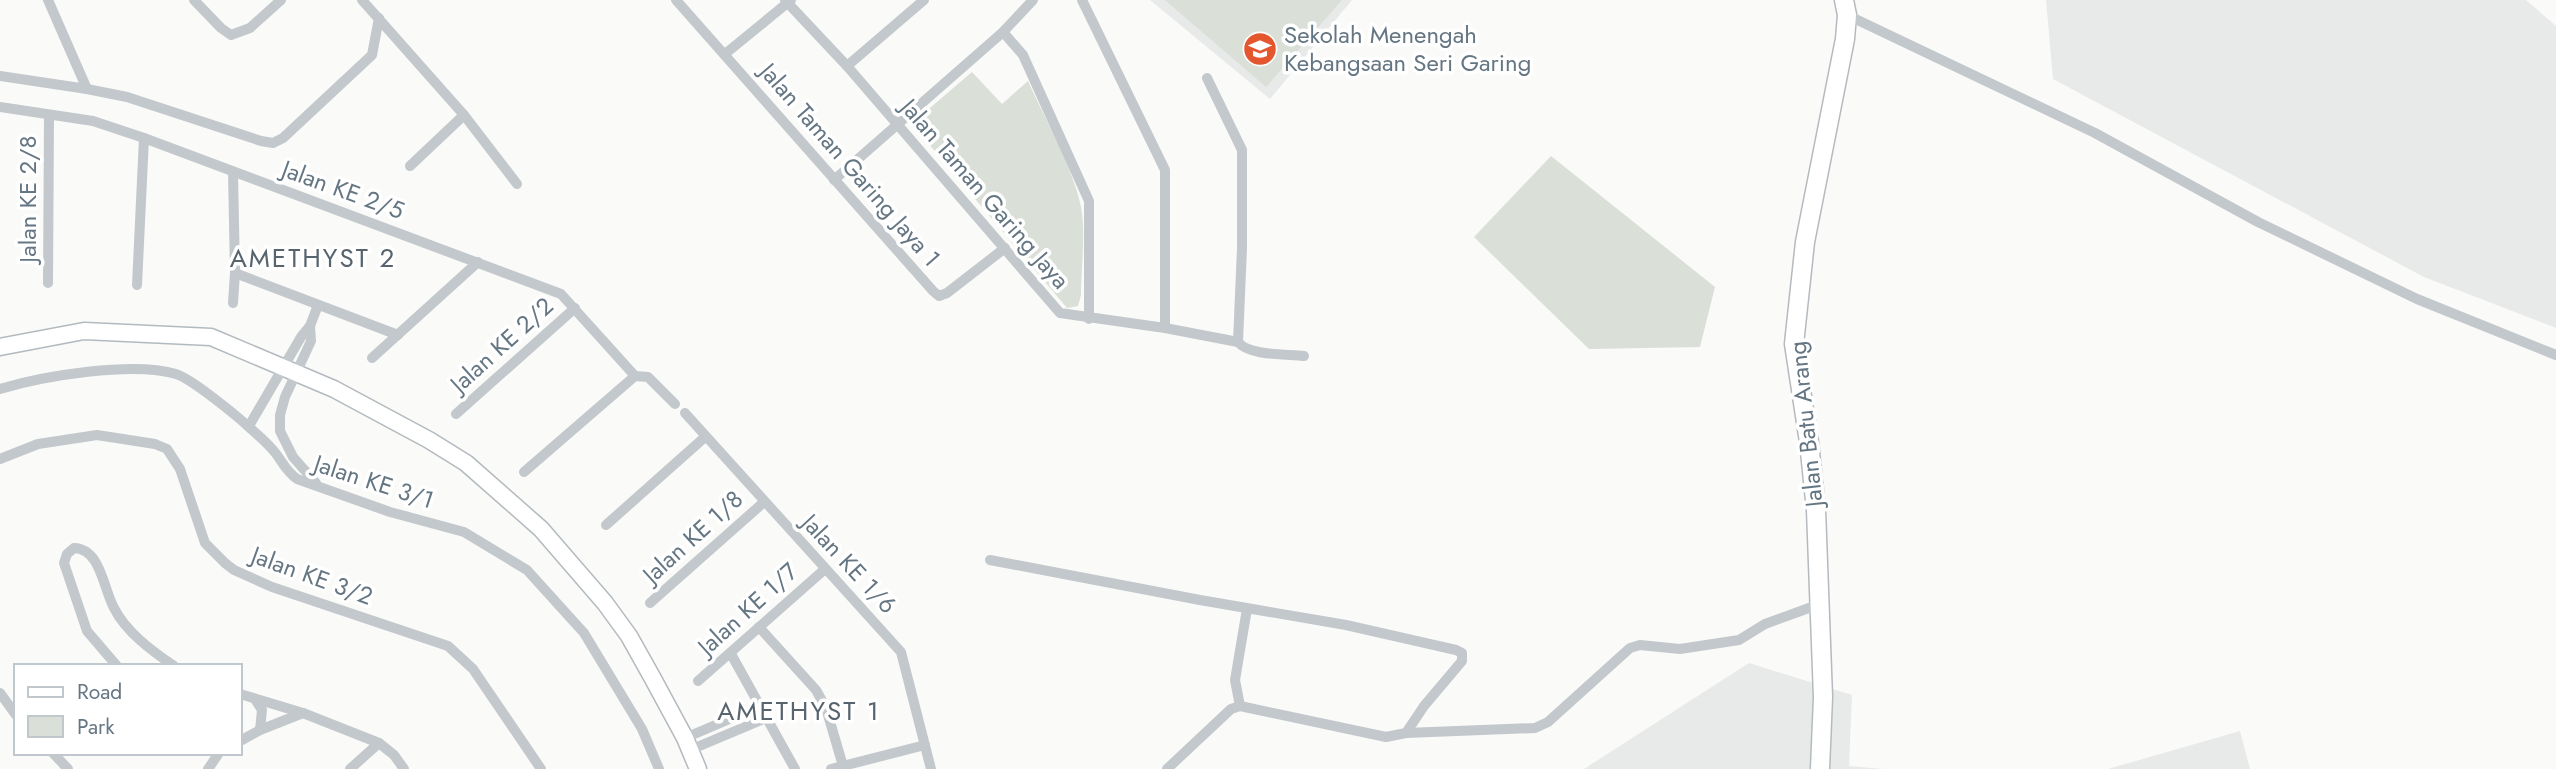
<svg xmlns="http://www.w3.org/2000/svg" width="2556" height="769" font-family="Jost,sans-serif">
<rect width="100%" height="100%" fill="#fafaf8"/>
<g fill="#e8e9e9">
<path d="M1150,0H1352L1270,99Z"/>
<path d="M2046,0H2526L2556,26V328L2424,277L2053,79Z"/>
<path d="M1749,663L1852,695L1849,766L1884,769H1584Z"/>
<path d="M2240,731L2250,769H2108Z"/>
</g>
<g fill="#dadfd7">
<path d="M1165,0H1342L1266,87Z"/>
<path d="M972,72L1002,104L1028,81C1044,117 1074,170 1081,207C1086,233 1081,268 1081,295L1078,306L1067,308L917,130V119Z"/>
<path d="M1551,156L1715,287L1700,347L1589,349L1474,237Z"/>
</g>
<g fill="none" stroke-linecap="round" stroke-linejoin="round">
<g stroke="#b3babf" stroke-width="19">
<path id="secondary" d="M0,347L84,331L211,337L334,389L429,440L466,463L541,529L605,603L629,636L652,677L685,738L698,769"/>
</g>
<g stroke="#b5babe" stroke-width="21">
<path id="primary" d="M1820,769L1823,697L1816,510L1809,442L1794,344L1805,242L1845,39L1847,15L1844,0"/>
</g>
<g stroke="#c3c8cc" stroke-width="10">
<path d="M48,0L87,89"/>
<path d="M194,0L221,28L231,35L250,28L281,0"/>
<path d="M362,0L464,115L517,184"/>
<path d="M676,0L933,291L939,296L947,293L1005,248"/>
<path d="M785,0L847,66L1060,313L1165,328L1238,342C1249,356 1287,354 1304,356"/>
<path d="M1082,0L1165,170V328"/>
<path d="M1847,15L2095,133L2258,222L2417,299L2556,355"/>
<path d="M1003,32L1023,55L1089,201V319"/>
<path d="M725,54L791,0"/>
<path d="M847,66L924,0"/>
<path d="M0,76L87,89L127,97L261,141L273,143L283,138L372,55L379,18"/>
<path d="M1207,78L1242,150V248L1238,342"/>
<path d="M0,107L93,121L144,138L561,294L635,376"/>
<path d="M410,166L464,115"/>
<path d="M233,172L235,273L233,303"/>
<path d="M834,180L1003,32L1033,0"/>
<path d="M235,273L398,335"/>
<path d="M48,283L49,116"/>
<path d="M137,285L144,138"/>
<path d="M372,358L478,262"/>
<path d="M635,376L648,377L675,404"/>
<path d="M0,389C43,376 133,361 176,374C192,379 237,416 250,428C259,436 270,445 277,455C284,465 287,472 297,479L390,512L464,532L527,570L584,633L642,729L659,769"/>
<path d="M685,413L901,652L931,769"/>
<path d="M456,414L575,308"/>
<path d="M249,426L301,337L310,326"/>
<path d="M0,459L38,444L97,435L155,444L167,449L180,469L205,543L225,563L234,570L272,587L448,646L473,669L541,769"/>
<path d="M524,472L635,376"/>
<path d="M316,483L293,457L280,431V415L285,397L311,341L310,326L318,305"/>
<path d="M606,525L705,437"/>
<path d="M990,560L1200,600L1346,625L1456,650L1462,653V661L1424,706L1406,733"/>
<path d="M650,603L764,502"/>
<path d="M759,627L816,690L826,708L843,766"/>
<path d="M731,654L795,769"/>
<path d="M117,666L87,631L64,563L67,554L74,548C101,549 103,588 114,608C126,632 152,651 174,666"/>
<path d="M698,681L825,569"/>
<path d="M0,693L16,715"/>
<path d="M240,694L303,713L379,743L394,755L404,769"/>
<path d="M255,699L262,710L260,730"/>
<path d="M1240,706L1235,680L1247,609"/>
<path d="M685,738L760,706"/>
<path d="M240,741L260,730L303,713"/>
<path d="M690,750L766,718"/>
<path d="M53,753L68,769"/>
<path d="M208,769L219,753"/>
<path d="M350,769L379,743"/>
<path d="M831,769L925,745"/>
<path d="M1167,769L1231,709L1240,706L1386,737L1406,733L1535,728L1548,722L1630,648L1640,645L1680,649L1739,640L1765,624L1820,604"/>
</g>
<use href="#secondary" stroke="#fff" stroke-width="16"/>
<use href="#primary" stroke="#fff" stroke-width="18"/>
</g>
<defs>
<g id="school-disc" transform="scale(1.75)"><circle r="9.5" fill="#e4572e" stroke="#fff"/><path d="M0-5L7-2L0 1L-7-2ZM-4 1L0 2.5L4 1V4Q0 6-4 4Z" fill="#fff"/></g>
</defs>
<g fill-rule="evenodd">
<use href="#school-disc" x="1260" y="49"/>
</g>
<g text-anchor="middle" stroke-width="7" stroke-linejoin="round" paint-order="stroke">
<g font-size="24" fill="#657683" stroke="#fff" text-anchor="start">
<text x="1284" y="43">Sekolah Menengah<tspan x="1284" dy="28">Kebangsaan Seri Garing</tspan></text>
</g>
<g font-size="24" fill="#657683" stroke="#fff">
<text transform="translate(850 165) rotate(49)" y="8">Jalan Taman Garing Jaya 1</text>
<text transform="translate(343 190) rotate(20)" y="8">Jalan KE 2/5</text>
<text transform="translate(985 194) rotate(49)" y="8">Jalan Taman Garing Jaya</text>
<text transform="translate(28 199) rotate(-90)" y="8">Jalan KE 2/8</text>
<text transform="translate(502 345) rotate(-42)" y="8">Jalan KE 2/2</text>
<text transform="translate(1806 424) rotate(-96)" y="8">Jalan Batu Arang</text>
<text transform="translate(374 482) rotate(18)" y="8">Jalan KE 3/1</text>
<text transform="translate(693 537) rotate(-42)" y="8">Jalan KE 1/8</text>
<text transform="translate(849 564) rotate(47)" y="8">Jalan KE 1/6</text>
<text transform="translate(312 576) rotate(20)" y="8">Jalan KE 3/2</text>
<text transform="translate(748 609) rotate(-42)" y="8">Jalan KE 1/7</text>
</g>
<g font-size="26" letter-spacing="2" fill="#57646e" stroke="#fff">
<text x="313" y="267">AMETHYST 2</text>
<text x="799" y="720">AMETHYST 1</text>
</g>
</g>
<rect x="14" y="664" width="228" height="91" fill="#ffffff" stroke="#c1c8cd" stroke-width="2"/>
<rect x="28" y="687" width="35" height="10" fill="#ffffff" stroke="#c1c8cd" stroke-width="2"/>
<text x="77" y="699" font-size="21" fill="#657683">Road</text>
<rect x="28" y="716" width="35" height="21" fill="#dadfd7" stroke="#c1c8cd" stroke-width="2"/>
<text x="77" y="734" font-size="21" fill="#657683">Park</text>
</svg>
